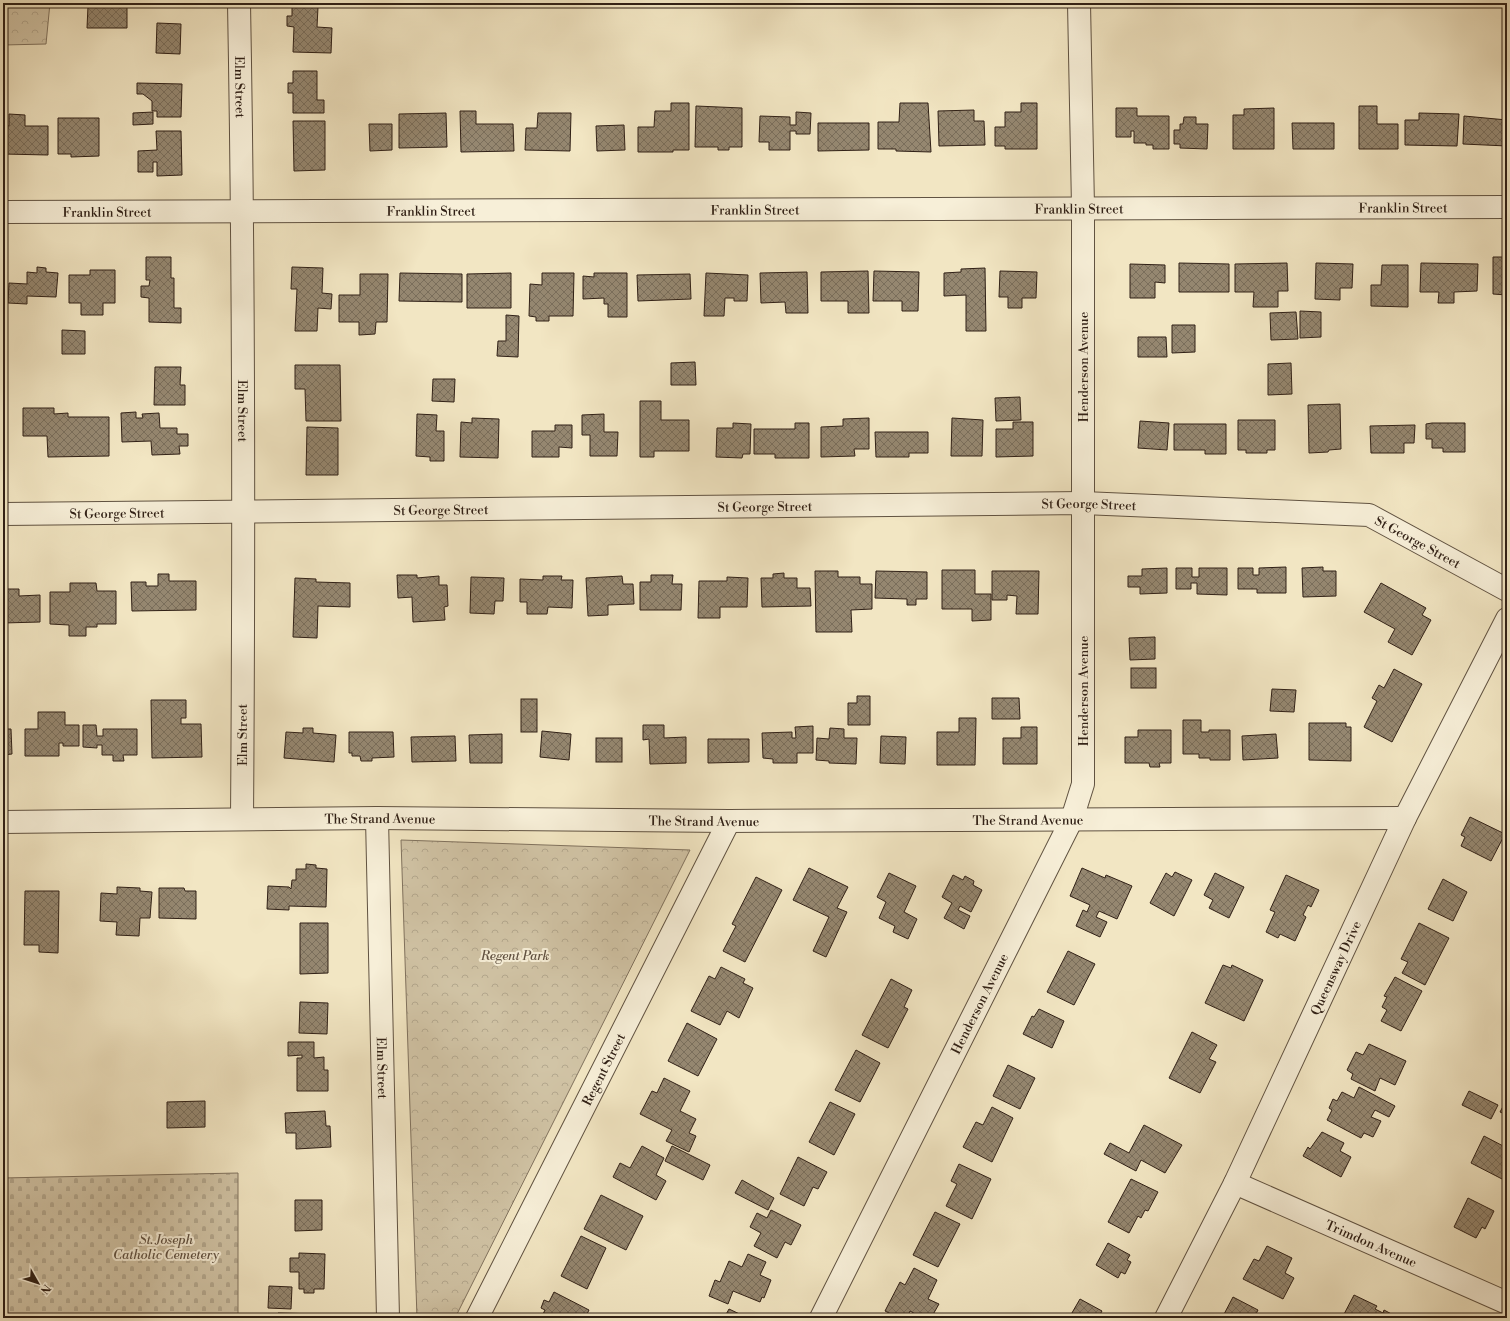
<svg xmlns="http://www.w3.org/2000/svg" width="1510" height="1321" font-family="'Libre Bodoni',serif">
<defs>
<pattern id="cemetery-stones" width="16" height="16" patternUnits="userSpaceOnUse"><rect width="16" height="16" fill="#d1c4a6"/><path d="M2 7V4a2 2 0 0 1 4 0v3zM10 15v-3a2 2 0 0 1 4 0v3z" fill="#b4a88e"/></pattern>
<pattern id="park-crowns" width="20" height="18" patternUnits="userSpaceOnUse"><rect width="20" height="18" fill="#d1c4a6"/><path d="M2 6a3 3 0 1 1 6 0M12 15a3 3 0 1 1 6 0" fill="none" stroke="#b4a88e"/></pattern>
<pattern id="building-cross-hatch" width="8" height="8" patternUnits="userSpaceOnUse"><rect width="8" height="8" fill="#958770"/><path d="M0 0l8 8M0 8l8-8" fill="none" stroke="#7a6e5b"/></pattern>
</defs>
<rect width="100%" height="100%" fill="#f2e6c3"/>
<filter id="stains"><feTurbulence type="fractalNoise" baseFrequency=".005" numOctaves="4"/><feColorMatrix values="0 0 0 0 .2 0 0 0 0 .09 0 0 0 0 .02 0 0 0 .5 -.17"/></filter>
<radialGradient id="worn" r=".72"><stop offset=".6" stop-color="#630" stop-opacity="0"/><stop offset="1" stop-color="#630" stop-opacity=".3"/></radialGradient>
<path fill="url(#cemetery-stones)" stroke="#80725e" d="M238,1173V1318H3V1178Z"/>
<g fill="url(#park-crowns)" stroke="#80725e">
<path d="M3,3H50L46,44L3,45Z"/>
<path d="M401,840L690,850L455,1318H417Z"/>
</g>
<g fill="url(#building-cross-hatch)" stroke="#302016">
<path d="M1187,3H1205V5L1187,6Z"/>
<path d="M1425,3H1443V5L1425,4Z"/>
<path d="M88,6L127,7V28H87Z"/>
<path d="M292,7H318L317,27L332,28L331,53L293,52L294,27L287,26V16H292Z"/>
<path d="M157,23L181,24L180,54L156,53Z"/>
<path d="M293,71H317V100H324V113H293V93H288V83H293Z"/>
<path d="M137,83L182,84L181,117H157V111H152V101L143,94H137Z"/>
<path d="M671,103H689V150H673V152H638V127H654L655,111H671Z"/>
<path d="M900,103H928L931,152L896,151V149H878V122H899Z"/>
<path d="M1021,103H1037V149H1005V146H995V127H1005V112H1021Z"/>
<path d="M696,106L742,108V147H729V150H718V147H695Z"/>
<path d="M1359,106H1377V124H1398V149H1359Z"/>
<path d="M1116,108H1137V116H1169V149H1153V145H1146V143H1134V131H1131V137H1116Z"/>
<path d="M1274,108V149H1233V115H1244V109Z"/>
<path d="M974,110V121H984L985,145L939,146L938,111Z"/>
<path d="M460,111H476V124H513L514,151L461,152Z"/>
<path d="M153,112V124L133,125V113Z"/>
<path d="M796,112L811,113L810,134H796V131H790V150H769V142H759L760,116L790,117V125H796Z"/>
<path d="M446,113L447,147L399,148V114Z"/>
<path d="M538,113H571L570,151L525,150L526,128H537Z"/>
<path d="M1419,113L1459,114L1457,146L1405,145V120H1419Z"/>
<path d="M9,114L25,115V126H48V155L3,154V125L9,126Z"/>
<path d="M1464,116L1507,120V146L1463,144Z"/>
<path d="M1184,117H1196V124H1208L1207,149L1180,148V144H1174V130H1180V124H1183Z"/>
<path d="M58,118H99V156L71,157V154H58Z"/>
<path d="M293,121H325V170L294,171Z"/>
<path d="M818,123H869V150L818,151Z"/>
<path d="M1292,123H1334V149H1293Z"/>
<path d="M369,124H392V150L370,151Z"/>
<path d="M624,125L625,150L597,151L596,126Z"/>
<path d="M156,131H181L182,175L157,176V162H153V172H138V151L157,150Z"/>
<path d="M146,257H171V278H174V308H181V323L149,322V298L141,297V286H149L150,280H146Z"/>
<path d="M1493,257H1507V295L1493,294Z"/>
<path d="M1179,263L1229,264V292H1179Z"/>
<path d="M1287,263L1288,291H1278V307H1253L1254,292H1235V264Z"/>
<path d="M1316,263L1353,264L1352,288H1340V300L1315,299Z"/>
<path d="M1421,263L1478,264L1477,291L1454,292V303H1438L1439,292H1420Z"/>
<path d="M1130,264L1165,265V283L1155,282V298H1130Z"/>
<path d="M1382,265H1408V307L1371,306V285H1381Z"/>
<path d="M37,267L46,268V272L58,273L56,297L27,296V304L8,303L9,283L27,284V272L37,273Z"/>
<path d="M292,267L323,268L322,293L332,294L331,309L318,308L317,331H295L297,289H291Z"/>
<path d="M985,268L986,331H966V295L944,296V273L961,272V269Z"/>
<path d="M90,270H115V303H103V315H81V303H69V275H90Z"/>
<path d="M3,271H4L3,317Z"/>
<path d="M868,271L869,313H848V301H821V272Z"/>
<path d="M874,271L919,272L918,311H902V301H873Z"/>
<path d="M1000,271L1037,272L1036,298H1022V308H1008V297H999Z"/>
<path d="M807,272L808,313H786L785,302L761,303L760,273Z"/>
<path d="M400,273L462,274V302L399,301Z"/>
<path d="M511,273V308H467V274Z"/>
<path d="M542,273H574L573,316H549V321H536V317L529,316L530,284L542,285Z"/>
<path d="M594,273H627V317H608V304H604V298L583,299V276L594,277Z"/>
<path d="M706,273L748,275L747,301H734V298H725L724,316H704Z"/>
<path d="M360,274H388L387,322H376L375,334L359,335V322H339V295H360Z"/>
<path d="M690,274L691,299L638,301L637,275Z"/>
<path d="M1300,311L1321,312V337L1300,338Z"/>
<path d="M1296,312L1298,339L1271,340L1270,313Z"/>
<path d="M506,315L519,316L518,357L497,356L498,341H506Z"/>
<path d="M1172,325H1195V352L1172,353Z"/>
<path d="M62,330L85,331V354H62Z"/>
<path d="M1138,337H1166L1167,357H1138Z"/>
<path d="M695,362L696,385H671V363Z"/>
<path d="M1291,363L1292,394L1268,395V364Z"/>
<path d="M295,365H340L341,421H306L305,389H295Z"/>
<path d="M155,367H181L180,385H185V405H154Z"/>
<path d="M433,379H455L454,402L432,401Z"/>
<path d="M1020,397L1021,420L996,421L995,398Z"/>
<path d="M640,401H661V420H689V451H654V457H640Z"/>
<path d="M1340,404L1341,449L1329,450L1328,452L1309,453L1308,405Z"/>
<path d="M23,408H54V414L68,413V417H109V456L48,457L47,436H23Z"/>
<rect x="1506" y="409" width="1" height="35"/>
<path d="M136,412V418H143L142,414L159,413L160,428H177V434H188V446H179L180,454L152,455L151,441L122,442L121,413Z"/>
<path d="M417,414L437,415L436,431H444V461H430V457L416,456Z"/>
<path d="M604,414V432H618L617,456H590V435H582V415Z"/>
<path d="M472,418L499,419L498,458L460,457L461,422L472,423Z"/>
<path d="M869,418V449H854L855,456L821,457V427L843,426V419Z"/>
<path d="M952,418L983,420L982,456H951Z"/>
<path d="M1238,420H1275V450H1267V453H1246V450H1238Z"/>
<path d="M1140,421L1169,423L1167,450L1138,448Z"/>
<path d="M1013,422H1033V456L996,457V429H1013Z"/>
<path d="M733,423L751,424L750,454H743L742,458L716,457L717,428H733Z"/>
<path d="M795,423H809V458H775V454H754V429H795Z"/>
<path d="M1432,423H1465V452H1443V448H1432V439H1426V424Z"/>
<path d="M1174,424H1226V454H1205V450H1174Z"/>
<path d="M555,425H572V448L559,447V457H532V431H555Z"/>
<path d="M1415,425L1414,443H1404V453H1371L1370,426Z"/>
<path d="M3,427H6L5,454H3Z"/>
<path d="M307,427L338,428V475H306Z"/>
<path d="M875,432H928V453H909V457H876Z"/>
<path d="M1286,567V593H1257V589H1238V568H1253V575H1259V568Z"/>
<path d="M1323,567V571H1336V596L1303,597L1302,568Z"/>
<path d="M1167,568V593L1140,594V587H1128V576H1142V569Z"/>
<path d="M1176,568H1192V577H1199V568H1227V595L1197,594V583H1191V589H1176Z"/>
<path d="M942,570H975V594H991V620L972,621V609H942Z"/>
<path d="M815,571H838V577H860V584H872V609L851,610L852,632H816Z"/>
<path d="M876,571L927,572V599H916V605H907V599L875,598Z"/>
<path d="M992,571H1039L1038,614H1016L1017,596L1007,595V600H992Z"/>
<path d="M784,573V578H797V588H810L811,606L762,607L761,578H773V574Z"/>
<path d="M158,574H169V581H196V610L132,611L131,582H146V586H158Z"/>
<path d="M397,575H417V578L439,576V585H447L448,606L444,607L445,620L413,622L412,597L398,598Z"/>
<path d="M651,575H673L672,584H682L681,610H640V582H651Z"/>
<path d="M543,576H562L561,580H573L572,608L548,607L547,614H527V602H520V579L543,580Z"/>
<path d="M622,576L623,584H633L634,604L608,605V615L588,616L586,578Z"/>
<path d="M471,577L504,578L503,601H495L494,614L470,613Z"/>
<path d="M727,577L748,578L747,607H720V618H698L699,581H727Z"/>
<path d="M295,578L316,579V582L350,583V607L318,606L317,638L293,637Z"/>
<path d="M70,583H96L97,591H116V624H97V627H86V636H69V625L50,624V592H70Z"/>
<path d="M1381,583L1426,608L1422,615L1431,620L1412,655L1388,642L1395,629L1364,612Z"/>
<path d="M3,589H19V596L40,595V622L3,623Z"/>
<path d="M1155,637V659L1130,660L1129,638Z"/>
<rect x="1131" y="668" width="25" height="20"/>
<path d="M1394,669L1422,684L1392,742L1364,727L1377,701L1372,698L1379,685L1384,688Z"/>
<path d="M1272,689L1296,690L1294,712L1270,711Z"/>
<path d="M857,696H870V725H848V703H857Z"/>
<path d="M992,698H1019L1020,719H992Z"/>
<rect x="521" y="699" width="16" height="33"/>
<path d="M151,700H186V718H181V724H201L202,757L152,758Z"/>
<path d="M38,712H65V725H79V746H63V743H59V756H25V729H38Z"/>
<path d="M959,718H976L975,765H937V732H959Z"/>
<path d="M1183,720H1201V732H1209V730H1230V760H1210V758H1199V754H1183Z"/>
<path d="M1309,723H1346V727H1351V761L1309,760Z"/>
<path d="M83,725H96L97,736H103V729H137V755H123L124,761H113V755H102V745H97V748L83,747Z"/>
<path d="M643,725H664V738L686,737V763L650,764L649,739L643,740Z"/>
<path d="M813,726V753H797V763H773V759L763,758L762,733L792,732V738H796L795,727Z"/>
<path d="M1021,727H1037V764H1003V738H1021Z"/>
<path d="M303,728H313V733L336,735L334,762L284,758L286,732L303,733Z"/>
<path d="M830,728L844,729V738H857L856,764L829,763V761L816,760L817,738L829,739Z"/>
<path d="M3,729H11L12,754L3,755Z"/>
<path d="M1138,730H1171V763H1159L1160,767H1150L1149,763H1125V737H1138Z"/>
<path d="M542,731L571,734L569,760L540,757Z"/>
<path d="M349,732H393L394,757L372,758V761H361L360,756H352V753H349Z"/>
<path d="M502,734V763H470L469,735Z"/>
<path d="M1276,734L1278,758L1243,760L1242,736Z"/>
<path d="M455,736L456,761L412,762L411,737Z"/>
<path d="M881,736L906,737L905,764L880,763Z"/>
<rect x="596" y="738" width="26" height="24"/>
<path d="M708,739H749V762L708,763Z"/>
<path d="M1470,817L1505,834L1491,861L1461,846L1465,837L1461,835Z"/>
<path d="M306,864L316,865V868L327,869L326,907L289,906V910L267,909L268,886L289,887L291,889L292,880H296V869H306Z"/>
<path d="M809,868L848,887L837,908L847,912L826,957L813,951L829,917L793,900Z"/>
<path d="M1082,868L1105,878L1106,875L1132,886L1117,919L1099,911L1096,917L1107,922L1100,937L1076,926L1083,910L1087,912L1090,905L1070,896Z"/>
<path d="M1175,872L1192,880L1174,916L1150,903L1166,873L1172,877Z"/>
<path d="M889,873L916,886L904,912L917,919L908,939L893,932L895,926L879,918L886,902L877,897Z"/>
<path d="M1215,873L1244,887L1229,918L1209,908L1213,900L1204,895Z"/>
<path d="M953,875L963,880L965,876L974,881L973,885L982,890L971,912L960,906L958,910L970,916L964,929L944,918L952,903L942,897Z"/>
<path d="M1286,875L1319,890L1311,907L1308,905L1303,915L1306,917L1295,941L1280,934L1278,938L1266,932L1275,912L1270,910Z"/>
<path d="M756,877L782,890L745,962L723,951L736,926L732,924Z"/>
<path d="M1443,879L1467,892L1453,921L1428,909Z"/>
<path d="M117,887L140,888V891L152,892L150,918H140L139,936L116,935L117,922L100,921L101,893L117,894Z"/>
<path d="M159,888H184L185,891H196V919L159,918Z"/>
<path d="M25,891H59L58,953L39,952V945H24Z"/>
<path d="M300,923H328V973L300,974Z"/>
<path d="M1419,923L1449,938L1425,985L1402,973L1408,962L1401,959Z"/>
<path d="M1068,951L1095,964L1074,1005L1047,992Z"/>
<path d="M1223,965L1231,968L1232,965L1263,980L1244,1021L1205,1003Z"/>
<path d="M721,967L745,979L743,983L753,988L739,1018L727,1011L720,1025L691,1011L709,976L715,979Z"/>
<path d="M1395,977L1422,991L1401,1031L1381,1021L1387,1010L1382,1007L1387,997L1384,996Z"/>
<path d="M891,979L912,990L904,1007L908,1009L888,1048L862,1035Z"/>
<path d="M300,1002L328,1003L327,1034L299,1033Z"/>
<path d="M1039,1009L1064,1021L1052,1048L1023,1034L1032,1016L1034,1017Z"/>
<path d="M687,1023L717,1039L698,1076L668,1061Z"/>
<path d="M1192,1032L1217,1045L1209,1059L1216,1062L1200,1093L1169,1078Z"/>
<path d="M288,1042H314V1058L324,1057V1070H328V1091H297V1058H302V1055L288,1056Z"/>
<path d="M1369,1044L1406,1061L1395,1085L1380,1078L1375,1091L1351,1079L1353,1074L1347,1070L1356,1052L1363,1055Z"/>
<path d="M856,1050L880,1063L860,1102L835,1090Z"/>
<path d="M1008,1065L1035,1078L1020,1109L993,1096Z"/>
<path d="M664,1078L690,1091L680,1111L696,1119L689,1133L696,1136L689,1152L666,1141L672,1130L640,1114L652,1091L657,1093Z"/>
<path d="M1359,1087L1395,1106L1389,1117L1375,1110L1371,1117L1381,1121L1373,1137L1364,1133L1361,1138L1327,1120L1332,1110L1329,1108L1333,1099L1337,1101L1342,1092L1354,1098Z"/>
<path d="M1469,1091L1498,1105L1491,1119L1462,1105Z"/>
<path d="M1507,1092V1115L1500,1112L1507,1099L1504,1097Z"/>
<path d="M205,1101V1127L167,1128V1102Z"/>
<path d="M830,1102L855,1114L834,1155L809,1142Z"/>
<path d="M992,1107L1013,1118L992,1162L963,1147L976,1122L983,1125Z"/>
<path d="M325,1111L326,1126H330L331,1147L296,1149V1133H286L285,1113Z"/>
<path d="M1144,1125L1182,1145L1165,1173L1141,1160L1136,1171L1104,1154L1110,1143L1129,1153Z"/>
<path d="M1322,1132L1344,1143L1340,1151L1351,1157L1341,1177L1303,1156L1308,1147L1310,1149Z"/>
<path d="M1484,1136L1507,1148V1175L1504,1180L1471,1163Z"/>
<path d="M642,1146L664,1158L656,1175L666,1181L656,1200L613,1177L620,1163L630,1168Z"/>
<path d="M672,1146L710,1165L703,1180L665,1161Z"/>
<path d="M798,1157L827,1172L818,1189L813,1187L804,1206L780,1194Z"/>
<path d="M959,1164L991,1179L972,1219L946,1206L957,1184L951,1181Z"/>
<path d="M1131,1179L1158,1192L1148,1211L1145,1210L1141,1218L1138,1216L1129,1233L1108,1222Z"/>
<path d="M742,1180L774,1198L768,1210L735,1193Z"/>
<path d="M601,1195L643,1216L626,1250L584,1229Z"/>
<path d="M1468,1198L1494,1211L1485,1229L1482,1227L1476,1238L1454,1227Z"/>
<path d="M295,1200H322V1230L295,1231Z"/>
<path d="M771,1210L801,1225L791,1245L785,1242L777,1258L754,1246L761,1233L750,1227L757,1213L767,1218Z"/>
<path d="M935,1212L960,1224L938,1267L913,1255Z"/>
<path d="M581,1236L606,1248L587,1289L561,1276Z"/>
<path d="M1108,1243L1130,1255L1127,1260L1131,1262L1125,1274L1121,1272L1118,1278L1096,1265Z"/>
<path d="M1267,1246L1292,1258L1285,1273L1294,1278L1283,1299L1243,1279L1254,1259L1259,1261Z"/>
<path d="M299,1253L325,1254L324,1289H314V1293H304V1289H299V1272H290V1258H299Z"/>
<path d="M748,1254L766,1262L760,1275L771,1280L764,1298L762,1297L760,1302L733,1291L728,1304L709,1296L715,1280L720,1282L729,1261L742,1267Z"/>
<path d="M914,1268L937,1280L928,1299L939,1304L931,1318L921,1313L919,1316L910,1311L907,1318H899L885,1311L900,1282L905,1285Z"/>
<path d="M269,1286L292,1287L291,1309L268,1308Z"/>
<path d="M554,1292L589,1310L585,1318H541L545,1310L541,1308L544,1300L549,1302Z"/>
<path d="M1354,1295L1377,1306L1375,1309L1383,1313L1384,1310L1399,1318H1342Z"/>
<path d="M1233,1297L1258,1310L1254,1318H1222Z"/>
<path d="M1080,1299L1102,1311L1098,1318H1069Z"/>
<path d="M729,1309L748,1318H724Z"/>
<path d="M278,1313L323,1314V1318H278Z"/>
</g>
<g fill="none" stroke-linecap="round" stroke-linejoin="round">
<g stroke="#605241" stroke-width="24">
<g id="street">
<path id="s1" d="M239,3C244,275 244,547 242,819"/>
<path id="s2" d="M3,212L1507,207"/>
<path id="s3" d="M3,514L1083,503L1369,515L1507,590"/>
<path id="s4" d="M377,818L388,1318"/>
<path id="s5" d="M3,822L377,818L729,821L1405,818"/>
<path id="s6" d="M1235,1183L1507,1303"/>
<path id="s7" d="M477,1318L729,821"/>
<path id="s8" d="M821,1318L1072,819L1083,784V207L1079,3"/>
<path id="s9" d="M1166,1318L1235,1183L1405,818L1507,619"/>
</g>
</g>
<use href="#street" stroke="#f7efd8" stroke-width="22"/>
</g>
<g text-anchor="middle" stroke-width="4" stroke-linejoin="round" paint-order="stroke">
<g font-size="13" fill="#302016" stroke="#f7efd8">
<text dy="5" stroke="none"><textPath href="#s1" startOffset="84">Elm Street</textPath></text>
<text dy="5" stroke="none"><textPath href="#s2" startOffset="1076">Franklin Street</textPath></text>
<text dy="5" stroke="none"><textPath href="#s2" startOffset="1400">Franklin Street</textPath></text>
<text dy="5" stroke="none"><textPath href="#s2" startOffset="752">Franklin Street</textPath></text>
<text dy="5" stroke="none"><textPath href="#s2" startOffset="428">Franklin Street</textPath></text>
<text dy="5" stroke="none"><textPath href="#s2" startOffset="104">Franklin Street</textPath></text>
<text transform="translate(1083 367) rotate(-90)" y="5">Henderson Avenue</text>
<text dy="5" stroke="none"><textPath href="#s1" startOffset="408">Elm Street</textPath></text>
<text dy="5" stroke="none"><textPath href="#s3" startOffset="1086">St George Street</textPath></text>
<text dy="5" stroke="none"><textPath href="#s3" startOffset="762">St George Street</textPath></text>
<text dy="5" stroke="none"><textPath href="#s3" startOffset="438">St George Street</textPath></text>
<text dy="5" stroke="none"><textPath href="#s3" startOffset="114">St George Street</textPath></text>
<text dy="5" stroke="none"><textPath href="#s3" startOffset="1422">St George Street</textPath></text>
<text transform="translate(1083 691) rotate(-90)" y="5">Henderson Avenue</text>
<text transform="translate(242 735) rotate(-90)" y="5">Elm Street</text>
<text dy="5" stroke="none"><textPath href="#s5" startOffset="377">The Strand Avenue</textPath></text>
<text dy="5" stroke="none"><textPath href="#s5" startOffset="1025">The Strand Avenue</textPath></text>
<text dy="5" stroke="none"><textPath href="#s5" startOffset="701">The Strand Avenue</textPath></text>
<text dy="5" stroke="none"><textPath href="#s9" startOffset="389">Queensway Drive</textPath></text>
<text dy="5" stroke="none"><textPath href="#s8" startOffset="352">Henderson Avenue</textPath></text>
<text dy="5" stroke="none"><textPath href="#s4" startOffset="250">Elm Street</textPath></text>
<text dy="5" stroke="none"><textPath href="#s7" startOffset="279">Regent Street</textPath></text>
<text dy="5" stroke="none"><textPath href="#s6" startOffset="149">Trimdon Avenue</textPath></text>
</g>
<g font-size="13" font-style="italic" fill="#605141" stroke="#f7efd8">
<text x="515" y="960">Regent Park</text>
<text x="166" y="1244">St. Joseph<tspan x="166" dy="15">Catholic Cemetery</tspan></text>
</g>
</g>
<rect width="1510" height="1321" fill="none" stroke="#f2e6c3" stroke-width="16"/>
<rect x="4" y="4" width="1502" height="1313" fill="none" stroke="#302016" stroke-width="2"/>
<rect x="8" y="8" width="1494" height="1305" fill="none" stroke="#302016"/>
<g transform="translate(38 1283) rotate(129)" stroke="#f7efd8" stroke-width="3" paint-order="stroke">
<path d="M0-3L7 15L0 10L-7 15Z" fill="#302016"/>
<text y="-6" font-size="11" font-weight="bold" text-anchor="middle" fill="#302016">N</text>
</g>
<rect width="100%" height="100%" filter="url(#stains)"/>
<rect width="100%" height="100%" fill="url(#worn)"/>
</svg>
